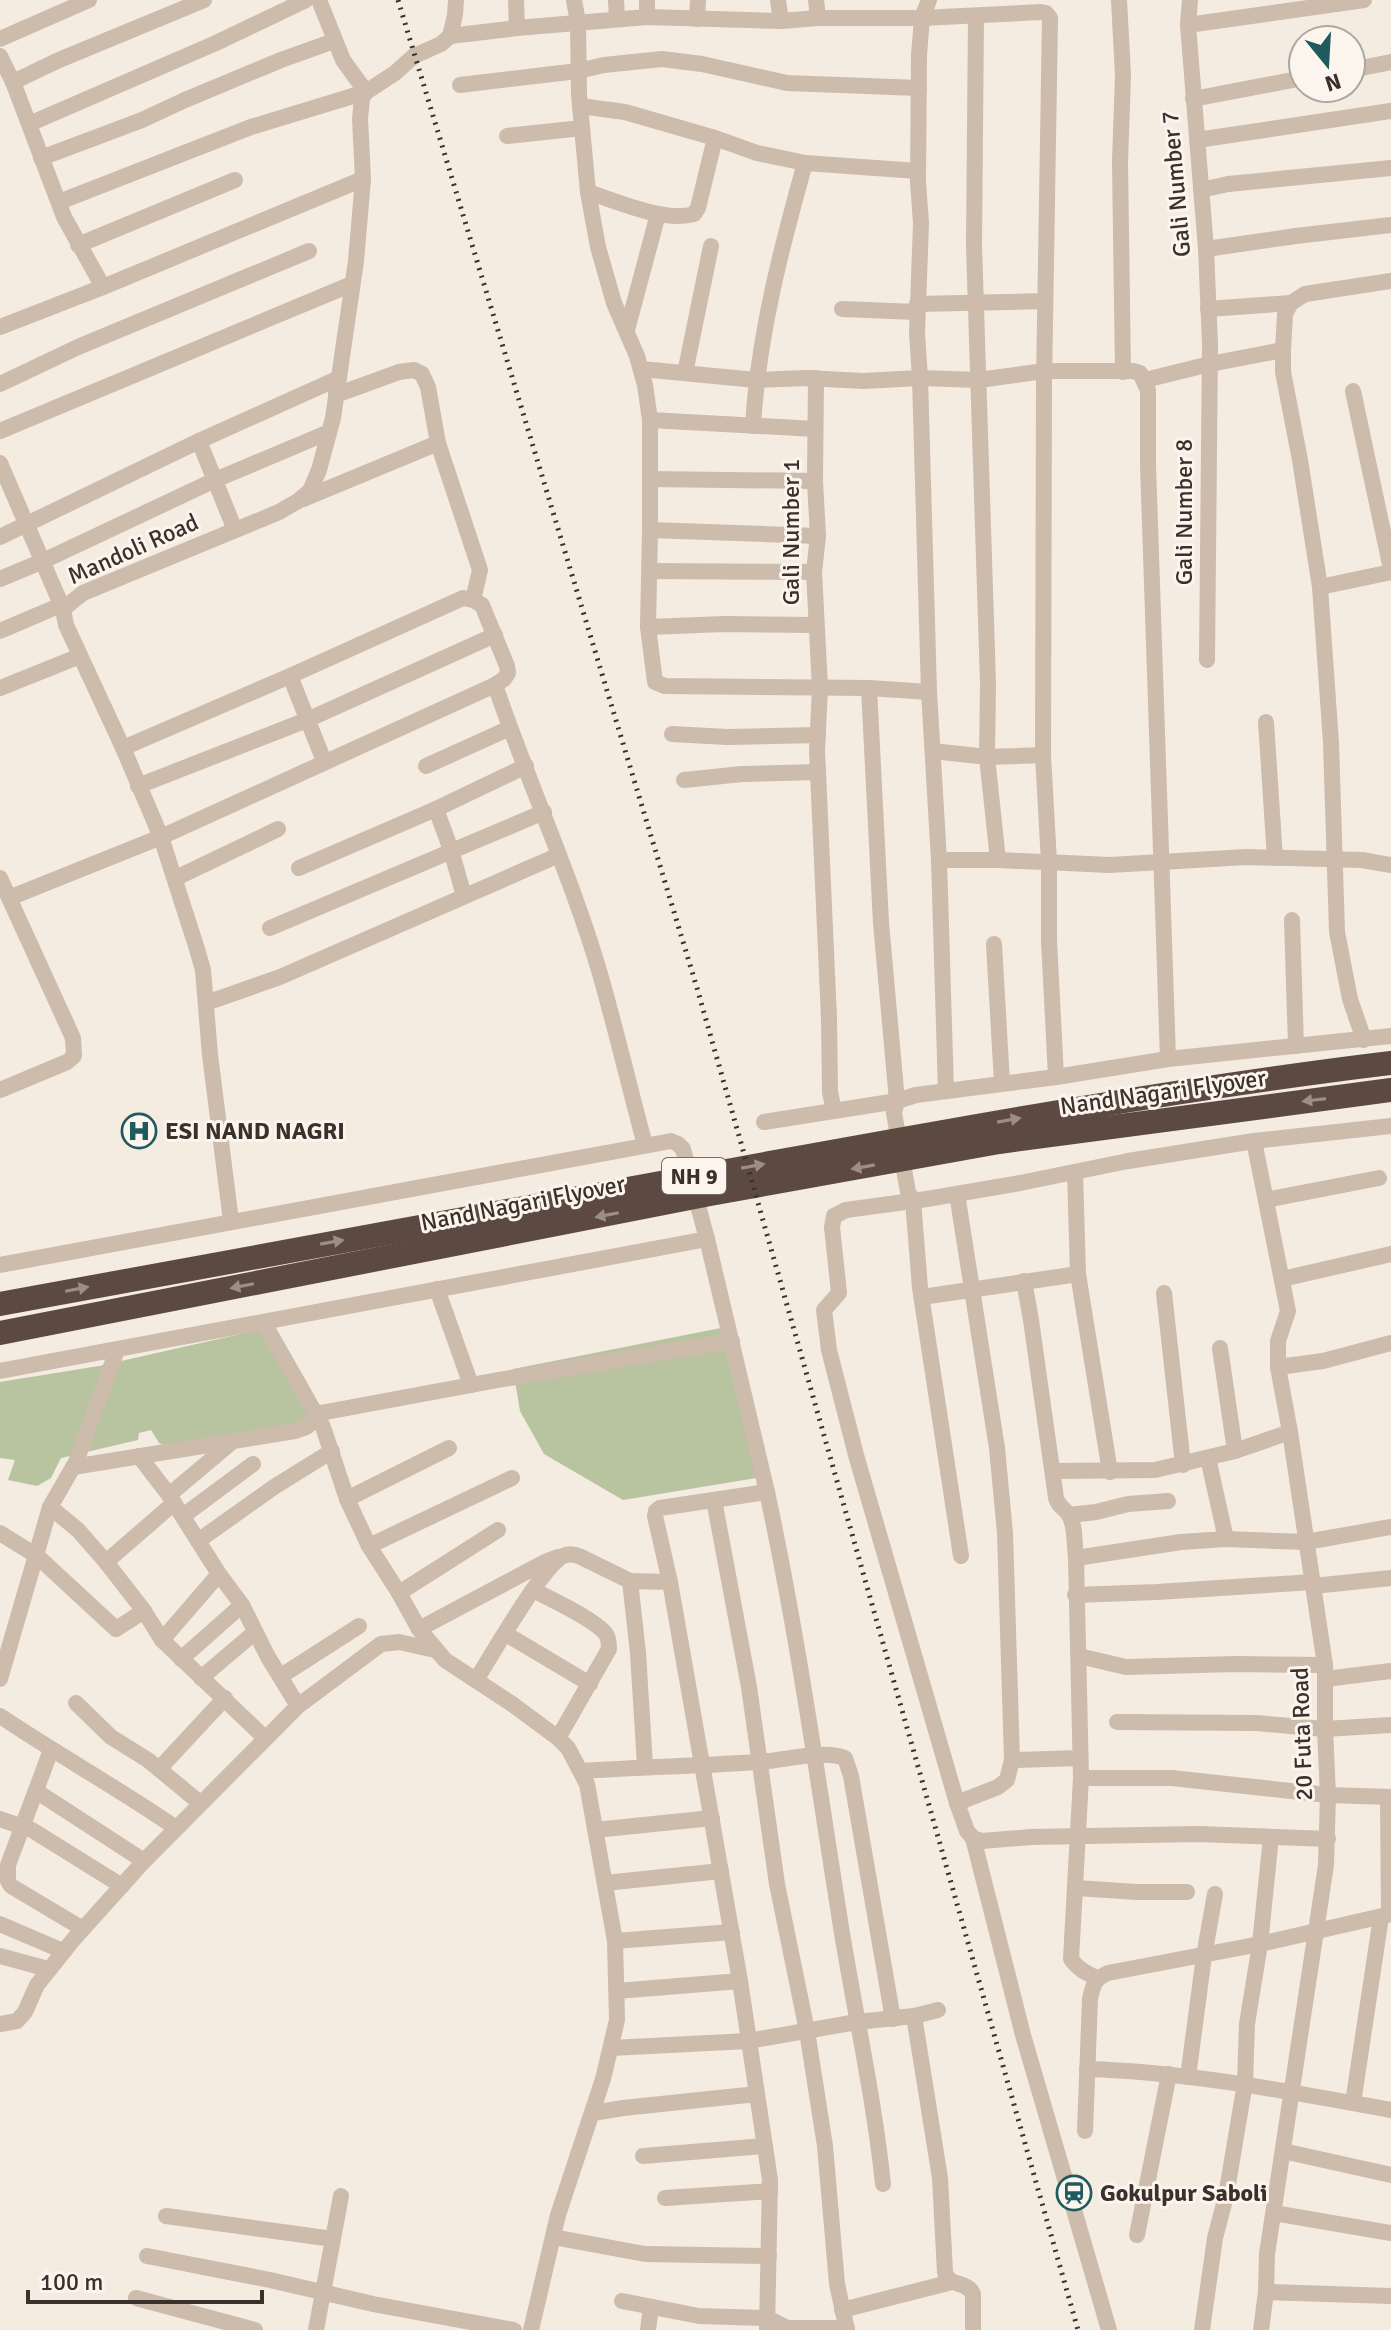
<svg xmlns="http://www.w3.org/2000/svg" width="1391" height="2330" font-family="Signika,sans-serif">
<rect width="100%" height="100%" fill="#f4ebe1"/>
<g fill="#b8c4a0">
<path d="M731,1326L769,1476L623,1500L544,1454L520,1411L513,1369Z"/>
<path d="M263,1329L311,1413L303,1425L166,1446L159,1443L151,1430L139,1433L138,1440L61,1458L51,1478L37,1486L8,1480L15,1460L0,1458V1382L99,1366Z"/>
</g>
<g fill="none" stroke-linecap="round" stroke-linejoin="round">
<g stroke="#cdbbac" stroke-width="16">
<path d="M516,0L517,28"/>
<path d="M574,0L578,22L579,95L588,192L598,247L614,303L637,356L645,385L650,420V530L648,627L655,682L665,686L869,688L929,692"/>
<path d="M616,0L617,19"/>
<path d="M778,0L781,21"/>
<path d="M816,0L818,18"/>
<path d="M929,0L922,18L919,55L918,182L921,223L917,333L920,378L929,692L939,860L946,1091"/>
<path d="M1119,0L1123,75L1120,162L1123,372"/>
<path d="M1190,0L1188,25L1206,249L1210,344L1207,660"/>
<path d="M976,16L974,246L988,683L987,757L998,860"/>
<path d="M647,17V0"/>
<path d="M697,19L698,0"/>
<path d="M1188,25L1364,0"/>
<path d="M450,36L517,28L647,17L781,21L818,18H922L1041,12L1046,13L1050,18L1044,384L1043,755L1049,862V941L1056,1077"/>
<path d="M0,39L89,0"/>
<path d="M0,56L13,82L64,217L103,287"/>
<path d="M1351,70L1391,62"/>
<path d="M13,82L59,60L204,0"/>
<path d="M460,85L578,71L604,65L662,59L702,64L787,83L919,88"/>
<path d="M1193,99L1303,78"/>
<path d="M580,106L625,112L715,138L757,153L805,163L918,171"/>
<path d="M29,124L216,43L306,0"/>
<path d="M507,136L582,128"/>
<path d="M1197,140L1391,111"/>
<path d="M41,158L142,120L185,100L281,60L334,41"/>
<path d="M1201,190L1228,184L1391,168"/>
<path d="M588,192C616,201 666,223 694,214L698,208L715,138"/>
<path d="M59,202L251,127L366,92L343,60L319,0"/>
<path d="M78,245L235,180"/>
<path d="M1206,249L1296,236L1391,225"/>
<path d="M917,304L1045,301"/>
<path d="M842,309L917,312"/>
<path d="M1208,309L1291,303"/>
<path d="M0,327L103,287L363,179"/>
<path d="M627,330L658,214"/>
<path d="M641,369L756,380L807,378L863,381L920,378L979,380L1044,371H1133L1140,373L1148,390V465L1168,1059"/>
<path d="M685,373L711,246"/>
<path d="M816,378L815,481L818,536L814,572L820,688L817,750L829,1018L830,1092L834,1111"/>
<path d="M1145,380L1210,364L1283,350"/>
<path d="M0,384L78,347L309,251"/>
<path d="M1353,391L1391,569"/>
<path d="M336,395L399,372L414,370L422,374L428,387L438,443L480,570L473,600"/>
<path d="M650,420L815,429"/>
<path d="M753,426C758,337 781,249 805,163"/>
<path d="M0,431L352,284"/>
<path d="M199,441L235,530"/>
<path d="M0,463L63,609"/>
<path d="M651,479L815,481"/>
<path d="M303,499L438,443"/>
<path d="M650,530L818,536"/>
<path d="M0,537L199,441L339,378"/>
<path d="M650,571L814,572"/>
<path d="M0,579L43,561L215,480L329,432"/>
<path d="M1320,587L1391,572"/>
<path d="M648,627L725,624L816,625"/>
<path d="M0,631L61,605"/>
<path d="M290,676L324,761"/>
<path d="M0,688L80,656"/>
<path d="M869,688L881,923L897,1101L894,1113L908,1192L913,1200L920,1288L961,1556"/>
<path d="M1266,722L1275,858"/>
<path d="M672,734L727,737L818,735"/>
<path d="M123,748L290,676L463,598L473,600L482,605L507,666L508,673L504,679L495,685"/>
<path d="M933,751L987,757L1043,755"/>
<path d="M426,766L510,728"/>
<path d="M684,780L742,774L818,772"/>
<path d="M138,786L307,720L495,635"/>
<path d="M436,809L451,850L464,896"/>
<path d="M939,860H998L1110,865L1246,857L1362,860L1391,865"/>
<path d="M299,868L436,809L526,766"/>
<path d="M0,878L73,1038L74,1056L67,1062L0,1090"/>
<path d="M176,878L278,829"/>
<path d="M9,898L161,837L495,685C527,779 569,871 598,967C615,1025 629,1086 645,1145"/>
<path d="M1292,920L1296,1046"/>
<path d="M270,928L544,812"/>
<path d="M994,944L1002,1083"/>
<path d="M206,1003L280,977L559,855"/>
<path d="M1364,1040L1350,999L1337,932L1331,743L1320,587L1300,460L1283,372V350L1285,314L1291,303L1305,294L1391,281"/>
<path d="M764,1122L897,1101L916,1095L1056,1077L1168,1059L1391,1036"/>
<path d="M1254,1141L1288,1311L1278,1341V1367L1290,1432L1325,1665V1729L1328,1795L1326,1865L1267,2254L1266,2292L1261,2330"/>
<path d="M1075,1172L1078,1274L1110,1472"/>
<path d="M957,1194L997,1448L1005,1533L1012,1760L1007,1780L998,1787L957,1803"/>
<path d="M1266,1200L1379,1178"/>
<path d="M231,1221L210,1055L203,970L197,949L161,837L123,748L66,625L63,609L83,593L279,512L298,501L310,491L319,470L333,418L356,261L363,179L360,119L362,98L366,92L395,73L414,56L441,44L450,36L455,15L456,0"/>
<path d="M0,1265L671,1141L678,1144L683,1149L707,1239L767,1492"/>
<path d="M1282,1279L1391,1254"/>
<path d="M1024,1281L1031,1320L1056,1498C1059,1508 1064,1507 1069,1515C1076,1526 1074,1546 1076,1558L1081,1778L1071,1959C1078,1969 1086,1973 1097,1978"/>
<path d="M437,1289L471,1385"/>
<path d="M1164,1293L1183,1465"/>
<path d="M922,1297L1078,1274"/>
<path d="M264,1323L323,1427L347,1499L369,1546L399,1593L419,1629L445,1660L512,1704L558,1738L568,1748L587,1784L615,1941L617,2020L603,2079L558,2215L531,2330"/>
<path d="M1220,1348L1235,1451"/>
<path d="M1278,1367L1323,1361L1391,1343"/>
<path d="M0,1371L707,1239"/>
<path d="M315,1414L498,1380L732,1341"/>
<path d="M139,1456L169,1495L219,1574L242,1605L268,1657L298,1706"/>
<path d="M1208,1458L1226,1539"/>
<path d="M73,1467L295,1431C306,1428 312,1426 315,1414"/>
<path d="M1054,1471L1155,1470L1235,1451L1290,1432"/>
<path d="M169,1495L232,1442"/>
<path d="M347,1499L449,1448"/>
<path d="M714,1500L749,1687L777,1884L807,2031L825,2146L837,2284L847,2330"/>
<path d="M50,1507L78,1530L106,1562L144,1611L162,1640L265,1738"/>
<path d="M1069,1515L1096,1512L1128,1504L1168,1501"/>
<path d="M183,1516L253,1464"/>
<path d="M0,1533L37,1556L116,1629L144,1611"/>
<path d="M198,1541L274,1487L332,1451"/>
<path d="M369,1546L512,1478"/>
<path d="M1076,1558L1181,1542L1226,1539L1306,1542L1391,1527"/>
<path d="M106,1562L174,1503"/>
<path d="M630,1581L638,1653L645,1766"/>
<path d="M670,1582L740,1981L770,2180L767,2330"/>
<path d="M1313,1586L1391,1578"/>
<path d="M533,1590C549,1598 600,1622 607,1636C609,1641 609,1643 609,1649L558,1738"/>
<path d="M399,1593L498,1530"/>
<path d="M1075,1595L1157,1592L1313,1582"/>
<path d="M419,1629L545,1562L558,1557"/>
<path d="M506,1634L590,1684"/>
<path d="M162,1640L219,1574"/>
<path d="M1079,1656L1126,1667L1236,1664L1325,1665"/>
<path d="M181,1659L242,1605"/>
<path d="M281,1676L359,1626"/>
<path d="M201,1678L255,1632"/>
<path d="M0,1679L50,1507L76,1462L117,1350"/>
<path d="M1325,1679L1391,1671"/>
<path d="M476,1680C492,1655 541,1568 563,1556C570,1553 575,1554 581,1557L630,1581L670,1582L655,1516L656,1511L660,1508L767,1492C798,1636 818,1782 841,1927C855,2013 874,2098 883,2184"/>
<path d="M76,1703L111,1737L148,1760L200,1803"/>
<path d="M0,1716C58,1755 118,1788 176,1828"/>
<path d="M1117,1722L1256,1723L1325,1729L1391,1725"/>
<path d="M51,1750L8,1865V1881L11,1886L83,1929"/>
<path d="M1012,1760L1080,1758"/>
<path d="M159,1769L225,1698"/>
<path d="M582,1771C641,1767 699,1766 758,1762C781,1761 824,1749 845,1758L851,1776L893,2019"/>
<path d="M1081,1778H1172L1328,1795L1391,1797"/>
<path d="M36,1791L144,1861"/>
<path d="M1388,1797L1389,1914"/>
<path d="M0,1819L32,1830L122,1886"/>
<path d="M595,1830L712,1818"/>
<path d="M973,1838L1023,2035L1109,2330"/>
<path d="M1328,1839L1199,1834L1031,1837L982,1841L973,1838L967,1831L957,1803L856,1455L829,1350L824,1310L839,1293L832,1227L834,1216L846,1210L927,1199L1020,1183L1128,1161L1254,1141L1391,1126"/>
<path d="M605,1883L721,1871"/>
<path d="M1076,1888L1137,1892H1187"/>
<path d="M0,1924L63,1951"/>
<path d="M615,1941L732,1932"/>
<path d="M0,1956L48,1969"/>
<path d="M617,1991L740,1981"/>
<path d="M914,2016L940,2178L945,2272C949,2288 967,2280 973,2294V2330"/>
<path d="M0,2024L17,2021L25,2012L37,1985L73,1940L144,1861L298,1706L381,1644L399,1642L435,1650"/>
<path d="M611,2048L748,2041L857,2022L914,2016L938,2010"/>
<path d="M1087,2069C1190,2072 1290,2092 1391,2110"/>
<path d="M1188,2077L1204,1956L1215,1894"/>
<path d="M1353,2103L1381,1917"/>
<path d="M593,2113L623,2108L757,2094"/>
<path d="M1085,2131L1090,1999C1093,1985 1094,1979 1108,1973L1260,1944L1391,1914"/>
<path d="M1283,2151L1391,2175"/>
<path d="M643,2156L765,2146"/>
<path d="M665,2198L770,2191"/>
<path d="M1274,2213L1391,2233"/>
<path d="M166,2216L333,2239"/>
<path d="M1137,2235L1169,2074"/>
<path d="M553,2237L645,2254L769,2256"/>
<path d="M147,2256L270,2280L373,2304L514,2330"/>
<path d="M1266,2292L1391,2296"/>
<path d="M136,2298L255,2330"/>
<path d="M622,2301L699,2316L767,2318L787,2328H847"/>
<path d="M842,2310L952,2282"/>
<path d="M316,2330L341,2196"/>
<path d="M648,2330L651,2307"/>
<path d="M1202,2330L1215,2238L1226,2196L1245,2083L1247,2024L1260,1944L1271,1837"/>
</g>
<g stroke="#5c4a42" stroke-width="24">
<path d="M0,1304C242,1258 484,1214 726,1171C947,1131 1168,1090 1391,1063"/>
<path d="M0,1333L710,1194L999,1142L1391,1090"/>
</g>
<path stroke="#3b302b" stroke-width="5" stroke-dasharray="2 6" stroke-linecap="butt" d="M398,0L697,988L1078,2330"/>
</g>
<defs><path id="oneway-solid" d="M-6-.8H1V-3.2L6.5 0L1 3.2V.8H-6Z" transform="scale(2)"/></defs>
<g fill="#9c8e87">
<use href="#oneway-solid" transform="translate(1314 1100) rotate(173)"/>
<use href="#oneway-solid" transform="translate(1009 1120) rotate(-10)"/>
<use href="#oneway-solid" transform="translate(753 1166) rotate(-10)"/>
<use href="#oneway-solid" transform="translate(863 1167) rotate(170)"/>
<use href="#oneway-solid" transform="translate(607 1215) rotate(169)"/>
<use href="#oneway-solid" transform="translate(332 1242) rotate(-10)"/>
<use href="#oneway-solid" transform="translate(242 1286) rotate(169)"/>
<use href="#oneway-solid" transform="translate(77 1289) rotate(-11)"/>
</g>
<defs>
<g id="hospital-ring" transform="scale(1.8)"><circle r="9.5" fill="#fbf5ee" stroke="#1f5a5e" stroke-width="1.5"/><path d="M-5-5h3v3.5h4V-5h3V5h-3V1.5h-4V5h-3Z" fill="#1f5a5e"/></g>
<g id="station-ring" transform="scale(1.8)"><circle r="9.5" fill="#fbf5ee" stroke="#1f5a5e" stroke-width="1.5"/><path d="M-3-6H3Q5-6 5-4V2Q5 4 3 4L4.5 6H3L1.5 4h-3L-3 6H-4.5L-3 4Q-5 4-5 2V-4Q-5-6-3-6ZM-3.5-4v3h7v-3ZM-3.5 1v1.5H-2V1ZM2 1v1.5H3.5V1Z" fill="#1f5a5e"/></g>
</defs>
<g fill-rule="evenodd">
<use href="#hospital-ring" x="139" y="1131"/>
<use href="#station-ring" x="1074" y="2193"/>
</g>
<g text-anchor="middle" stroke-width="6" stroke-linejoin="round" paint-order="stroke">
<rect fill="#fbf5ee" stroke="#756b66" stroke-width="2" x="662" y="1158" width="64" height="36" rx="6"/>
<g font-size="22" font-weight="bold" fill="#3b302b">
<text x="694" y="1184">NH 9</text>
</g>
<g font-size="24" fill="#3b302b" stroke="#fbf5ee">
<text transform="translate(1176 184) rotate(-95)" y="8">Gali Number 7</text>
<text transform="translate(1184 512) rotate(-90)" y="8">Gali Number 8</text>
<text transform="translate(791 532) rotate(-90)" y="8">Gali Number 1</text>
<text transform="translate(133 549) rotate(-24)" y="8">Mandoli Road</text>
<text transform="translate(1163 1092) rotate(-8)" y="8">Nand Nagari Flyover</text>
<text transform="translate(523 1203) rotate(-11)" y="8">Nand Nagari Flyover</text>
<text transform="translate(1302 1734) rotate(-92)" y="8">20 Futa Road</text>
</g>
<g font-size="24" font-weight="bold" fill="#3b302b" stroke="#fbf5ee" text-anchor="start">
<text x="165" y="1139">ESI NAND NAGRI</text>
<text x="1100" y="2201">Gokulpur Saboli</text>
</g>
</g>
<g transform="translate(1327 64) rotate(162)"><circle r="38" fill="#fbf5ee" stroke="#aea6a0" stroke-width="2"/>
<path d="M0-6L14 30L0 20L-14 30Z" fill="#1f5a5e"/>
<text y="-12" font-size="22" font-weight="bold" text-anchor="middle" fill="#3b302b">N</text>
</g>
<path d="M28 2290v12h234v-12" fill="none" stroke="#3b302b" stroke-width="4"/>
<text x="40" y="2290" font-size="24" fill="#3b302b" stroke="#fbf5ee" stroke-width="6" paint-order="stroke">100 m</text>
</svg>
